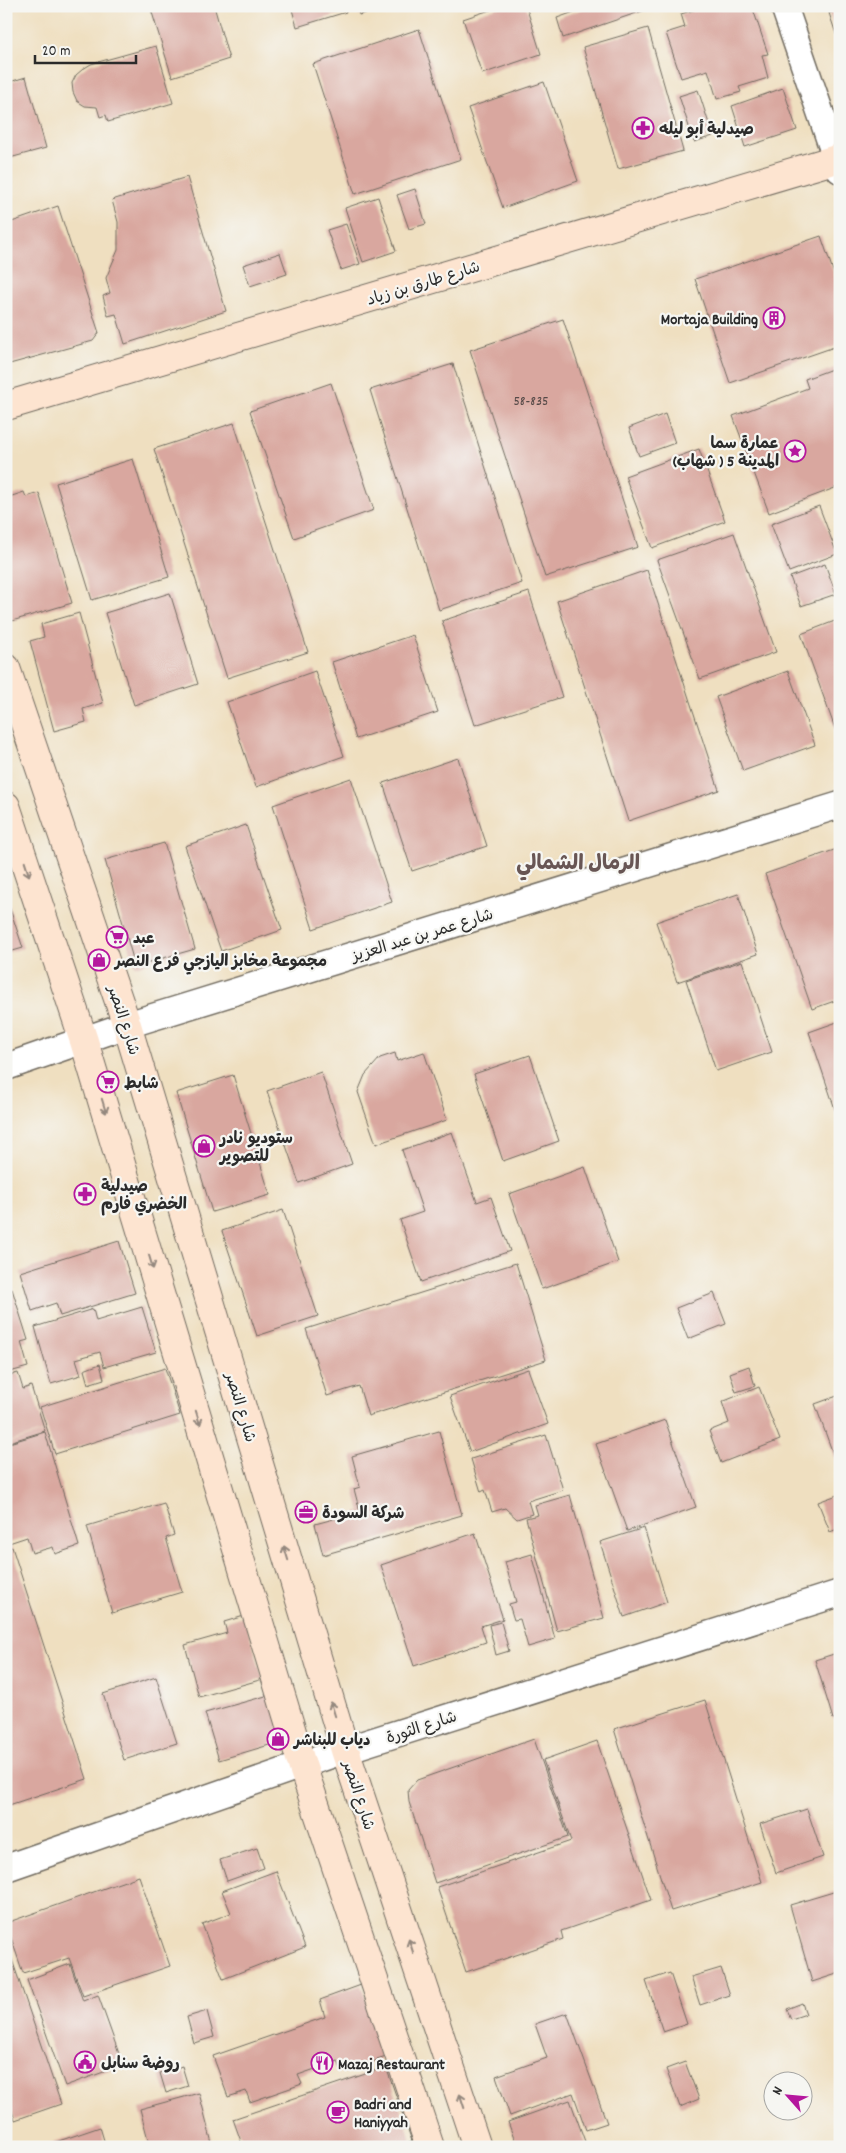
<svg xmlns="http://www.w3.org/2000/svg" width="846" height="2153" font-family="Dekko,'Playpen Sans Arabic',sans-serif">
<rect width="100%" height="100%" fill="#f6f6f2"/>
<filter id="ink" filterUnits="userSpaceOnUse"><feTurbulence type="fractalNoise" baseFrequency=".02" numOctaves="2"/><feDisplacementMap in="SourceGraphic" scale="10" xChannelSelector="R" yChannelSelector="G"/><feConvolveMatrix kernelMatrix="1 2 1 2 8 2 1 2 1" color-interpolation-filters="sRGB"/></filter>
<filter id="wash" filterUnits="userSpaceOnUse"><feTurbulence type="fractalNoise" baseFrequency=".0096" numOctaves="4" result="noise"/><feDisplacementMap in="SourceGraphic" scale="20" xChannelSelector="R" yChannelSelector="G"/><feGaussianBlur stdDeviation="1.12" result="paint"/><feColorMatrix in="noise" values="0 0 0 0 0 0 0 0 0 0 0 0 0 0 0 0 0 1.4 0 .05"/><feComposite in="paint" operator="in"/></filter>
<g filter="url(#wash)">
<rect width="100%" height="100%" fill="#efdfc0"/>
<g id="blocks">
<g fill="#d9a79f">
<path d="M150,6H214L229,59L172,77Z"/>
<path d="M291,6H344L346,12L297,27Z"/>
<path d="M357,6H389V7L359,15Z"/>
<path d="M502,6H526L541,54L482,74L463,19Z"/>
<path d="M591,6H654V7L563,38L557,18Z"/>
<path d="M706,6H752L768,54L762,55L768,78L739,87L741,92L717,99L708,70L681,78L666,33L685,27L681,14Z"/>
<path d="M840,9V43H839L829,13Z"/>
<path d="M648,28L683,151L618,169L583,47Z"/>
<path d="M419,29L461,159L355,194L313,64Z"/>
<path d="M156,46L173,103L108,122L106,115L100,117L97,107L85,106L77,101L73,92L72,83L76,75L83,69L91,64Z"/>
<path d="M26,77L46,148L6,159V83Z"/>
<path d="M544,82L578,181L503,208L468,108Z"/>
<path d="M783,88L797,130L745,147L732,106Z"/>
<path d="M698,90L713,136L694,142L679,96Z"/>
<path d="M187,177L226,311L125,344L116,314L108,316L103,296L110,293L106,278L118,250V222L112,200Z"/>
<path d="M415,189L426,224L409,229L397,195Z"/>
<path d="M378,197L396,251L363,262L345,208Z"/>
<path d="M58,206L99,333L93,341L6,365V224Z"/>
<path d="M346,224L360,264L341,270L327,230Z"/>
<path d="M821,236L840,291V345L730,383L695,279Z"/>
<path d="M280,253L287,274L250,286L243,265Z"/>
<path d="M563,319L638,547L545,577L470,350Z"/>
<path d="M453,364L522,583L439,610L370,390Z"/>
<path d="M840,366V486L769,513L733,416L808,388L805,379Z"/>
<path d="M331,383L374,510L294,538L250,411Z"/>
<path d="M665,414L675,443L639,456L629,428Z"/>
<path d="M234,423L308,652L227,678L154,449Z"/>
<path d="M699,449L725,521L652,548L625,476Z"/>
<path d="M133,459L169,577L92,600L56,483Z"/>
<path d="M24,492L26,497L39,493L72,603L12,621L6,602V498Z"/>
<path d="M819,506L837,554L789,572L771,524Z"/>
<path d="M734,533L776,652L700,679L657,560Z"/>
<path d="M825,564L836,594L801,606L790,577Z"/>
<path d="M647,570L719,790L628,821L557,601Z"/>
<path d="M529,592L562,697L475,725L442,621Z"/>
<path d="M170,593L198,684L134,705L105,613Z"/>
<path d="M79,613L103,703L83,709L86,722L54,731L30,641L44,637L41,624Z"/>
<path d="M840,619V733L837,734L801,634Z"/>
<path d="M413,635L438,712L356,739L332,662Z"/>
<path d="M315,671L344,756L256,787L227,702Z"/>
<path d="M788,671L815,745L743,771L716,697Z"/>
<path d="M458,758L487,846L412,871L383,783Z"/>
<path d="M351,778L392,902L313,929L273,805Z"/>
<path d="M246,825L282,930L221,951L185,846Z"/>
<path d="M164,843L195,949L135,966L105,860Z"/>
<path d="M840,848V999L812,1009L765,874Z"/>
<path d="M738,894L758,954L677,982L656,922Z"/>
<path d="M6,897L23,948L6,953Z"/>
<path d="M742,961L772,1052L716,1071L686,980Z"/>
<path d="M840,1021V1121H839L809,1032Z"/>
<path d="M424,1052L447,1120L376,1144L358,1092L365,1075L380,1058L395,1053L397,1061Z"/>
<path d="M530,1055L559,1141L503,1161L474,1074Z"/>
<path d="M321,1072L352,1164L299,1183L267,1091Z"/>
<path d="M233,1075L270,1195L212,1212L176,1093Z"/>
<path d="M452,1132L477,1202L491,1197L510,1251L421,1282L400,1220L423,1212L402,1150Z"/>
<path d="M585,1167L618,1262L542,1289L509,1194Z"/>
<path d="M283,1210L318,1316L257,1336L222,1231Z"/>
<path d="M119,1241L135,1293L60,1316L56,1303L32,1311L20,1272Z"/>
<path d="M516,1263L546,1360L368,1416L359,1386L327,1396L306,1329Z"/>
<path d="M12,1289L28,1340L21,1342L28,1367L6,1373V1291Z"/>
<path d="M714,1293L726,1324L688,1339L676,1308Z"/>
<path d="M142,1307L156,1352L104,1367L100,1352L76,1359L81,1375L51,1384L35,1327L93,1309L96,1321Z"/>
<path d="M100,1364L104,1379L88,1384L84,1370Z"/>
<path d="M749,1366L755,1386L736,1392L730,1373Z"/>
<path d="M165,1368L180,1415L55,1454L40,1407Z"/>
<path d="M528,1369L548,1424L470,1452L450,1396Z"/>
<path d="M18,1373L23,1389L31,1386L45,1431L6,1443V1376Z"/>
<path d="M759,1387L780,1440L721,1463L709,1431L729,1423L722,1402Z"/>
<path d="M840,1395V1473L815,1404Z"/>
<path d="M665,1420L696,1507L627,1531L596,1444Z"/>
<path d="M439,1431L462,1515L323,1555L315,1524L360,1512L354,1489L360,1487L352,1456Z"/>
<path d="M45,1432L79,1546L55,1554L53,1547L32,1553L27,1537L6,1544V1444Z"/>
<path d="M546,1435L563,1490L528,1501L532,1514L517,1519L505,1508L492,1512L485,1490L481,1492L471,1459Z"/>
<path d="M840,1494V1528L830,1532L818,1502Z"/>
<path d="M570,1495L604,1618L557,1631L526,1518L538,1515L535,1505Z"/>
<path d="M164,1503L174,1535L166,1538L182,1592L112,1613L87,1526Z"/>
<path d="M644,1528L667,1602L624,1617L600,1542Z"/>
<path d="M475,1533L503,1619L481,1626L486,1642L414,1666L381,1565Z"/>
<path d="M12,1547L87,1779L6,1806V1549Z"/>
<path d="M532,1554L555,1639L528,1647L520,1619L514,1620L509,1604L516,1602L505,1562Z"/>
<path d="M244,1616L263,1679L199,1697L185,1645L227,1633L224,1622Z"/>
<path d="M501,1622L509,1651L496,1655L489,1625Z"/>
<path d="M837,1653L840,1664V1717L833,1719L815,1660Z"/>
<path d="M156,1677L177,1743L124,1760L103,1694Z"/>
<path d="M273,1694L286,1740L219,1760L205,1713Z"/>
<path d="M705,1700L762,1882L671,1911L614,1729Z"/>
<path d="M534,1739L568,1837L435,1883L409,1802L408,1790L417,1780Z"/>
<path d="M597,1741L651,1900L561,1931L563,1939L466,1972L437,1887L571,1841L543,1760Z"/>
<path d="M807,1809L823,1857L776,1873L760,1824Z"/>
<path d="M257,1848L264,1868L227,1881L220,1860Z"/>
<path d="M276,1871L305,1947L223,1979L202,1924L231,1913L222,1891Z"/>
<path d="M139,1876L170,1966L83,1996L69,1958L23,1973L6,1923Z"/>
<path d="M840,1890V1973L812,1982L790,1905Z"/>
<path d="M7,1945L61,2104L15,2120L6,2093Z"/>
<path d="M70,1964L83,2001L98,1995L123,2065L65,2086L27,1980Z"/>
<path d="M721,1968L730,1995L700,2005L691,1977Z"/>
<path d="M670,1973L687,2024L663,2032L646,1981Z"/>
<path d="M361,1985L386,2057L342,2072L338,2061L298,2075L302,2084L250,2102L246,2091L228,2097L213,2056L325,2017L320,2000Z"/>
<path d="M802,2003L806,2014L791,2019L787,2009Z"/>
<path d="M207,2011L214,2037L194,2043L187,2017Z"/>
<path d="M567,2013L607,2123L586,2130L573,2093L510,2116L496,2076L547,2058L535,2024Z"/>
<path d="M685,2062L699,2099L680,2107L666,2069Z"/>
<path d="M182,2066L188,2086L166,2093L160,2073Z"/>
<path d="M386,2067L412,2141L395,2147H243L233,2119Z"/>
<path d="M199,2093L213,2147H150L140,2109Z"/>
<path d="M570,2100L587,2147H517L508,2122Z"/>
<path d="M100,2127L106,2147H44V2146Z"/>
</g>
</g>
</g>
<g filter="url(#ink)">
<use href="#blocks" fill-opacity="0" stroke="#706a5f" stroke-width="1"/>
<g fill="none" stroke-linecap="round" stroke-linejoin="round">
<g stroke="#706a5f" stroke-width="29">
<g id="street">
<path d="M784,6L840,170"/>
<path d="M6,1067L127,1025L840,805"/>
<path d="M6,1868L345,1750L840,1593"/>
</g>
</g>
<g stroke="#706a5f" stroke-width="30">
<g id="secondary">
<path d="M6,406L840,158"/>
<path d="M6,668L127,1025L345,1750L477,2147"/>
<path d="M6,806L84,1041L302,1765L430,2147"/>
</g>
</g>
<use href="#street" stroke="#fff" stroke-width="26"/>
<use href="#secondary" stroke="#fde4d0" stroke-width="28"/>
</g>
<defs><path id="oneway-shaft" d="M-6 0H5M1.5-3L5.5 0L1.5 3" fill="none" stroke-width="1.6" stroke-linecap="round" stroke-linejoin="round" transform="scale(1.25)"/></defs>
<g stroke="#94887e">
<use href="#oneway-shaft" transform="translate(27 869) rotate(72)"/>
<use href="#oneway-shaft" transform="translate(104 1106) rotate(73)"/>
<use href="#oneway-shaft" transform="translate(151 1262) rotate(73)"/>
<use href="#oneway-shaft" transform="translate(198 1418) rotate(73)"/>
<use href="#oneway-shaft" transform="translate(286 1553) rotate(-107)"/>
<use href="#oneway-shaft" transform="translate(333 1709) rotate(-107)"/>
<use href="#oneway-shaft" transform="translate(411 1946) rotate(-108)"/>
<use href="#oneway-shaft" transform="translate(462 2101) rotate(-108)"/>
</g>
</g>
<defs>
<g id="pharmacy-ring" transform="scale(1.125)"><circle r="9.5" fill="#f6f6f2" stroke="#b5179e" stroke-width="1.5"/><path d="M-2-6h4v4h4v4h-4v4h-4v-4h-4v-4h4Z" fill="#b5179e"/></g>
<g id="building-ring" transform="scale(1.125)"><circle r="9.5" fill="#f6f6f2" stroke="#b5179e" stroke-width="1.5"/><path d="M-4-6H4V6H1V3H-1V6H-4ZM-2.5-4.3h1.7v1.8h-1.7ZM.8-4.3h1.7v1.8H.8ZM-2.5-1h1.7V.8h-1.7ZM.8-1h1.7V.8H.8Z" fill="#b5179e"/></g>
<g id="sight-ring" transform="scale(1.125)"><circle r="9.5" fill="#f6f6f2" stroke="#b5179e" stroke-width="1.5"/><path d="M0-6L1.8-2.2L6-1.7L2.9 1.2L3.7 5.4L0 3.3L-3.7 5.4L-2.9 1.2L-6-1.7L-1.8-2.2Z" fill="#b5179e"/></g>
<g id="supermarket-ring" transform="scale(1.125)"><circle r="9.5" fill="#f6f6f2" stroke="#b5179e" stroke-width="1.5"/><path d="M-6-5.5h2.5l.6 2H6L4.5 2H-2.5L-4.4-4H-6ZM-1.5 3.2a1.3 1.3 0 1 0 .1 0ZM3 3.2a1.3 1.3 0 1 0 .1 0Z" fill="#b5179e"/></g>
<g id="shop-ring" transform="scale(1.125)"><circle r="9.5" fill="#f6f6f2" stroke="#b5179e" stroke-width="1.5"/><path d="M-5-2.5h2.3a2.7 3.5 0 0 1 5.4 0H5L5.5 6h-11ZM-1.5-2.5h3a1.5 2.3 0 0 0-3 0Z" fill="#b5179e"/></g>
<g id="office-ring" transform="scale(1.125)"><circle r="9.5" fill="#f6f6f2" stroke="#b5179e" stroke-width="1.5"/><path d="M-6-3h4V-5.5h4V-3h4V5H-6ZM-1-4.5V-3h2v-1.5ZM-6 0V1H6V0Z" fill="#b5179e"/></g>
<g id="civic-ring" transform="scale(1.125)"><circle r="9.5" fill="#f6f6f2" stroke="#b5179e" stroke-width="1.5"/><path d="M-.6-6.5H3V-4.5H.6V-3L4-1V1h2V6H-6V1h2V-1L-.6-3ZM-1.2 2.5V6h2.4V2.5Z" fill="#b5179e"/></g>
<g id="restaurant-ring" transform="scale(1.125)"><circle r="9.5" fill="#f6f6f2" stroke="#b5179e" stroke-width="1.5"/><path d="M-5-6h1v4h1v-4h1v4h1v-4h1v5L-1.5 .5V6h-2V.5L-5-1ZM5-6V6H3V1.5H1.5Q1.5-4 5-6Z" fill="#b5179e"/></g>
<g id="cafe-ring" transform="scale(1.125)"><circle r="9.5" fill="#f6f6f2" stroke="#b5179e" stroke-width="1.5"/><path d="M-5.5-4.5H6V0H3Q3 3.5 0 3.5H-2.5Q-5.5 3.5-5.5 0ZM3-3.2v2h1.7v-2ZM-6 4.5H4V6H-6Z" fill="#b5179e"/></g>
</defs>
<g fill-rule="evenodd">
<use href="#pharmacy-ring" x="643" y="128"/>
<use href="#building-ring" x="774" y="318"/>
<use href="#sight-ring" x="795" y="451"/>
<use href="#supermarket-ring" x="117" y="937"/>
<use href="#shop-ring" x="99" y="960"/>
<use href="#supermarket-ring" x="108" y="1082"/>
<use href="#shop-ring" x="204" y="1146"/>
<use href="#pharmacy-ring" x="85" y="1194"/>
<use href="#office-ring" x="306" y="1512"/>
<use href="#shop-ring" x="278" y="1739"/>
<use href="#civic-ring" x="85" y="2062"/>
<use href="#restaurant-ring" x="322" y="2063"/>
<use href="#cafe-ring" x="338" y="2112"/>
</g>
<g text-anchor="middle" stroke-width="4.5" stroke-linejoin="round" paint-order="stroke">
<g font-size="14" fill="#564a48">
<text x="531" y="405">58-835</text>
</g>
<g font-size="16" font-weight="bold" fill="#2b2b2b" stroke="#f6f6f2" text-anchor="start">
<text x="659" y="134">صيدلية أبو ليله</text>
<text x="758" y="324" text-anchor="end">Mortaja Building</text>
<text x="779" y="448" text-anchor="end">عمارة سما<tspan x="779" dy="18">المدينة 5 ( شهاب)</tspan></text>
<text x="133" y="943">عبد</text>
<text x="115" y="966">مجموعة مخابز اليازجي فرع النصر</text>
<text x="124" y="1088">شابط</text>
<text x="220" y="1143">ستوديو نادر<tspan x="220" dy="18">للتصوير</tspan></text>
<text x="101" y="1191">صيدلية<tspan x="101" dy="18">الخضري فارم</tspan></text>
<text x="322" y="1518">شركة السودة</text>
<text x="294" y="1745">دياب للبناشر</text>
<text x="101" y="2068">روضة سنابل</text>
<text x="338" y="2069">Mazaj Restaurant</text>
<text x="354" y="2109">Badri and<tspan x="354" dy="18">Haniyyah</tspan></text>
</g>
<g font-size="16" fill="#2b2b2b" stroke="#f6f6f2">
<text transform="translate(423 282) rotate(-17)" y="6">شارع طارق بن زياد</text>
<text transform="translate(422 934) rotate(-17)" y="6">شارع عمر بن عبد العزيز</text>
<text transform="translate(125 1020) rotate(72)" y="6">شارع النصر</text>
<text transform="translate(242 1407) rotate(73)" y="6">شارع النصر</text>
<text transform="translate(421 1726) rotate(-18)" y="6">شارع الثورة</text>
<text transform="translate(360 1795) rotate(72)" y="6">شارع النصر</text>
</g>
<g font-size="21" font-weight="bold" fill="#685654" stroke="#f6f6f2">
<text x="578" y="869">الرمال الشمالي</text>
</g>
</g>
<rect width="846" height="2153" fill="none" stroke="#f6f6f2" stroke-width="25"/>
<g transform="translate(788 2096) rotate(297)"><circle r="24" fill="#f6f6f2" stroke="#a5a5a2"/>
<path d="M0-4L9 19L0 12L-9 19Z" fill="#b5179e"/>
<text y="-8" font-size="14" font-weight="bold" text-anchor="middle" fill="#2b2b2b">N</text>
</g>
<path d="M35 55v8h101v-8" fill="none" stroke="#2b2b2b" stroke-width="2.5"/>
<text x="42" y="55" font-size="15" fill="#2b2b2b" stroke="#f6f6f2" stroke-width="4" paint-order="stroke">20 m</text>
</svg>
